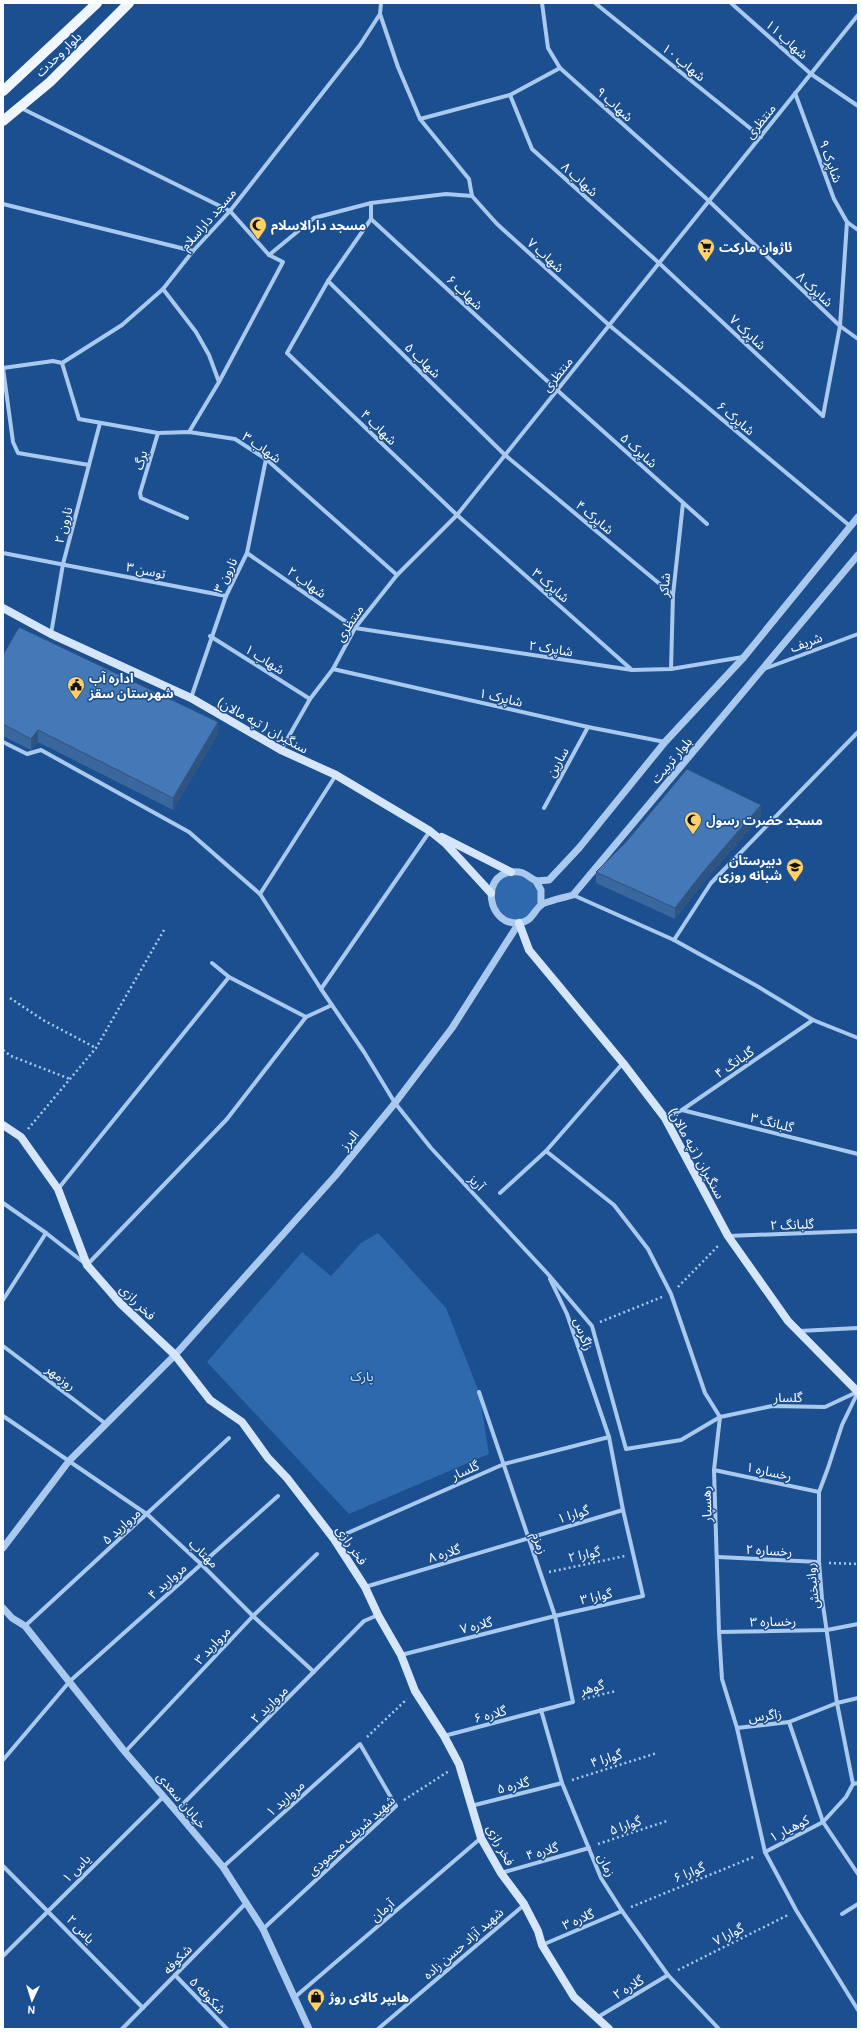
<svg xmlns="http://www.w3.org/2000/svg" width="861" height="2032" font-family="Cabin,'Noto Sans Arabic',sans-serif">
<rect width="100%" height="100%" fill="#1b4f8f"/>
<g fill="#2e69ad">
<path d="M511,872L536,881L541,905L519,923L496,913C491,887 487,886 511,872Z"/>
<path d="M378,1233L446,1308L479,1392L489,1454L349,1514L207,1362L302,1252L331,1276L361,1243Z"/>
</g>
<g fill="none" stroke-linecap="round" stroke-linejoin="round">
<g stroke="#a9c9ee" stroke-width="2.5" stroke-dasharray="2 3" stroke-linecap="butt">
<path d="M10,998L43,1020L96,1048"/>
<path d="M3,1050L11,1056L70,1079"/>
<path d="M28,1129L96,1048L164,930"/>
<path d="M678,1287L719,1245"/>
<path d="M600,1322L662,1297"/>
<path d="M829,1563L858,1564"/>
<path d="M549,1572L625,1556"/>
<path d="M583,1699L616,1691"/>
<path d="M367,1737L407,1699"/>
<path d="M572,1780L657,1753"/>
<path d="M404,1800L449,1771"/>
<path d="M598,1844L667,1821"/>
<path d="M631,1907L756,1856"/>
<path d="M678,1970L788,1915"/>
</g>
<g stroke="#a9c9ee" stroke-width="4">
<path d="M381,3L380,14L398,67L420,119L469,179L472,196"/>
<path d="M542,3L548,48L560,68L709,201L840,326L858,339"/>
<path d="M595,3L761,137"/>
<path d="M731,3L811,74L858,106"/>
<path d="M795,93L834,199L847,222L858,230"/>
<path d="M510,95L532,149L659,263L823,416"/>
<path d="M21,108L230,211L269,255L283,262L219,382L189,432"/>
<path d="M420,119L510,95L560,68"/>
<path d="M472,196L497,224L609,325L850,526"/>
<path d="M371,203V219L557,390L707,524"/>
<path d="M3,204L193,251"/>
<path d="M371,219L328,281L287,353L457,515L632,670"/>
<path d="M269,255L314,218L371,203L446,194L472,196"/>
<path d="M328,281L505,455L673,595"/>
<path d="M163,289L196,332L209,355L219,382"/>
<path d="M62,363L79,419L158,433L189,432L235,439L266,459L397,575"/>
<path d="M3,368L53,361L62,363L122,325L163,289L193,251L230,211L360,45L380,14"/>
<path d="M3,368L13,442L18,453L89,465"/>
<path d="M823,416L840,326L847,222"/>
<path d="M158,433L140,493L141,498L187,518"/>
<path d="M3,553L226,596"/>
<path d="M247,553L355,628L632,670L671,669L743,657"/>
<path d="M51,634L63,564L100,423"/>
<path d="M210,636L310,699"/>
<path d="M333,669L588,727L665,742"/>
<path d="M671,669L673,595L683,503"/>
<path d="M764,669L858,634"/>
<path d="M191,698L226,596L247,553L266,459"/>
<path d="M3,742L27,754L41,750L189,832L260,894L321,989L364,1052L395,1103L431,1148L547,1273L592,1326L626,1449L681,1440L720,1417L772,1406L825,1407L857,1392"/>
<path d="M281,750L310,699L333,669L355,628L397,575L457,515L858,15"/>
<path d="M544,808L588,727"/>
<path d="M260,894L336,775"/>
<path d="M573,895L674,940L757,986L813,1020L858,1038"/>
<path d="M674,940L711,883L858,732"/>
<path d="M212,963L229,977L306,1017"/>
<path d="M321,989L430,831"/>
<path d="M682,1110L858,1154"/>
<path d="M665,1118L682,1110L813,1020"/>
<path d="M546,1151L623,1063"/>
<path d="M58,1189L229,977"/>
<path d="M500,1193L546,1151L614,1205L648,1249L671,1294L705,1393L720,1417L714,1470L719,1632L722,1679L737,1728L789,1722L823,1822L858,1874"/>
<path d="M3,1203L46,1233L87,1265L227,1119L306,1017L332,1005"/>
<path d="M728,1236L858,1231"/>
<path d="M3,1300L46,1233"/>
<path d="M799,1331L858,1328"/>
<path d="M3,1346L106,1424"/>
<path d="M3,1416L148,1515L201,1564L253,1616L314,1672"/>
<path d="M714,1470L819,1492"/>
<path d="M334,1539L504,1464L609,1437"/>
<path d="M718,1557L819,1562"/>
<path d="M365,1587L623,1510"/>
<path d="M25,1626L229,1438"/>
<path d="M719,1632L827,1630L858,1624"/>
<path d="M401,1655L555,1616L643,1596L623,1510L609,1437L567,1314L550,1279"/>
<path d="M541,1710L562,1783L601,1878L622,1911L668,1975L719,2029"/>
<path d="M789,1722L837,1703L858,1698"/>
<path d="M737,1728L765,1852L796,1910L858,2010"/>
<path d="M444,1736L573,1702L555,1616L479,1392"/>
<path d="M125,1752L253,1616L317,1554"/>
<path d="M3,1760L70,1681L278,1496"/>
<path d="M853,1784L837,1703L822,1598L819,1562V1492L828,1468L842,1425L858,1392"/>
<path d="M471,1806L562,1783"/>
<path d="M176,1811L364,1621L378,1615"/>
<path d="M765,1852L823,1822L846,1797L853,1784L858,1783"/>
<path d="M3,1866L143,2008"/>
<path d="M223,1867L360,1744L396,1806L263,1929"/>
<path d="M501,1873L589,1848"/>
<path d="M842,1914L858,1904"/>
<path d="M542,1945L622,1911"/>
<path d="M3,1956L164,1796"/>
<path d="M175,1975L227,2029"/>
<path d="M295,1997L481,1838"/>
<path d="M598,2017L668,1975"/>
<path d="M122,2029L247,1902"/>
<path d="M378,2029L524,1905"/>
</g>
<g stroke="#a9c9ee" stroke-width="7">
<path d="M858,517L744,657L665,742L579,848L549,880C545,880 540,881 537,881C528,878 526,870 511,872C480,876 488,925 518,923C532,922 532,913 541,905C546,901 566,897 573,895L858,555"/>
<path d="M536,881L541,890V905"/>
<path d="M3,1548L69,1461L175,1355L336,1175L395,1103L452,1028L519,923"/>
<path d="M3,1608L12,1618L25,1626L125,1752L176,1811L223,1867L263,1929L309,2029"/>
</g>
<g stroke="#d6e6fa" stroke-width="8">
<path d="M3,608L51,634L191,698L281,750L336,775L430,831L446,844L491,893"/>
<path d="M442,837L511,872"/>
<path d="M519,923L529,950L623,1063L665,1118L728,1236L788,1321L858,1392"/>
<path d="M3,1125L21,1137L58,1189L87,1265L121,1304L175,1355L210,1400L242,1422L268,1458L287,1478L334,1539L365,1587L378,1615L401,1655L415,1691L444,1736L459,1764L481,1838L501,1873L524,1904L538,1931L542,1945L574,1997L609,2029"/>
</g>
<g stroke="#f0f6ff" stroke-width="10">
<path d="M3,91L97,3"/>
<path d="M3,121L50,82L129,3"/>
</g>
</g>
<g fill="#3a679d">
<path d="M3,655L218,734L173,810L38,742L31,750L3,736Z"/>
<path d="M761,816L703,883L675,919L596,883V872Z"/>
</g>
<g fill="#305480">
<path d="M218,722V734L173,810V798Z"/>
<path d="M38,730V742L31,750V739Z"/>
<path d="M761,805V816L703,883L675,919V908L703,872Z"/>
</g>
<g fill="#4478b7" stroke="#305480">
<path d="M19,627L218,722L173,798L38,730L31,739L3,724V655Z"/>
<path d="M687,769L761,805L703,872L675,908L596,872L626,842Z"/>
</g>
<defs>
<g id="mosque-pin" transform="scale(0.9)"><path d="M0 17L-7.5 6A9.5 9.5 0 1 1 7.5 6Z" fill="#ffd166" stroke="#1b4f8f"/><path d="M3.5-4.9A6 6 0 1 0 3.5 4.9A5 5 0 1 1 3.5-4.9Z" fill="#111"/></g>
<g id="supermarket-pin" transform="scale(0.9)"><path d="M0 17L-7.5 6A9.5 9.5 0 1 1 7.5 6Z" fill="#ffd166" stroke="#1b4f8f"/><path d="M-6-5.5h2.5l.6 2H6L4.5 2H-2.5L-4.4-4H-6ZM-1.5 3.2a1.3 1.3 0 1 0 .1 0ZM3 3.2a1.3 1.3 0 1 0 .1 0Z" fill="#111"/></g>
<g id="civic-pin" transform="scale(0.9)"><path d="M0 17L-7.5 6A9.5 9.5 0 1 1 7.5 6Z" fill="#ffd166" stroke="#1b4f8f"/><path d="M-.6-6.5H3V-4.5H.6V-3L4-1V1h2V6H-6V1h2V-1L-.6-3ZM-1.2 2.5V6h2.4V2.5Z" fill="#111"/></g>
<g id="school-pin" transform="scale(0.9)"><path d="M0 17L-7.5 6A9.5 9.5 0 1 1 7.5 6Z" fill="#ffd166" stroke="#1b4f8f"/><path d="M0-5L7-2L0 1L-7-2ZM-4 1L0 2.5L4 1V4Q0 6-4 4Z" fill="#111"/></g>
<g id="shop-pin" transform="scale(0.9)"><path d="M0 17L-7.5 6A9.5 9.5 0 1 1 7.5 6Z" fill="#ffd166" stroke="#1b4f8f"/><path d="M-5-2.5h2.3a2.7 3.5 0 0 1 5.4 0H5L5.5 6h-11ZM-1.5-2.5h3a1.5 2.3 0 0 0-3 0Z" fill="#111"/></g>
</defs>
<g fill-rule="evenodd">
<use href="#mosque-pin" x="258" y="225"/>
<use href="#supermarket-pin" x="706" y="247"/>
<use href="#civic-pin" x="76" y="685"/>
<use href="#mosque-pin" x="693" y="820"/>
<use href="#school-pin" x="795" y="867"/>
<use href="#shop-pin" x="316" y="1997"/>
</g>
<g text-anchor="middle" stroke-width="3" stroke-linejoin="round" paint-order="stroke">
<g font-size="13" fill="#fff" stroke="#1b4f8f">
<text transform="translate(787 39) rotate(42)" y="5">شهاب ۱۱</text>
<text transform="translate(58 54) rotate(-44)" y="5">بلوار وحدت</text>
<text transform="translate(684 62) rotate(39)" y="5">شهاب ۱۰</text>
<text transform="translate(615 104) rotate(42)" y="5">شهاب ۹</text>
<text transform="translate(760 121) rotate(-51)" y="5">منتظری</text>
<text transform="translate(831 161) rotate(70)" y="5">شاپرک ۹</text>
<text transform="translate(580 179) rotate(42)" y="5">شهاب ۸</text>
<text transform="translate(208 219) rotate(-49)" y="5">مسجد داراسلام</text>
<text transform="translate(546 255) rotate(42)" y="5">شهاب ۷</text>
<text transform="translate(815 289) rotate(43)" y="5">شاپرک ۸</text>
<text transform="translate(465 292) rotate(43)" y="5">شهاب ۶</text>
<text transform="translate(748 332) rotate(43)" y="5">شاپرک ۷</text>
<text transform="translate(423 360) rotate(44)" y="5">شهاب ۵</text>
<text transform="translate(557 374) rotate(-51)" y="5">منتظری</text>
<text transform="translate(736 418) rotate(40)" y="5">شاپرک ۶</text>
<text transform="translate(379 427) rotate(44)" y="5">شهاب ۴</text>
<text transform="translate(262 447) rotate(35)" y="5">شهاب ۳</text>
<text transform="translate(639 450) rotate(42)" y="5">شاپرک ۵</text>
<text transform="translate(140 460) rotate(-73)" y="5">برگ</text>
<text transform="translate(595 517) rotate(40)" y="5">شاپرک ۴</text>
<text transform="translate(63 525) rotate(-75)" y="5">نارون ۲</text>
<text transform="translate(146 570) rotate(11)" y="5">توسن ۳</text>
<text transform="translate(225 575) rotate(-64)" y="5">نارون ۳</text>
<text transform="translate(307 582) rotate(35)" y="5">شهاب ۲</text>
<text transform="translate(551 585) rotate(41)" y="5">شاپرک ۳</text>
<text transform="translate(664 585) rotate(-85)" y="5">شاکر</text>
<text transform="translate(349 623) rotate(-57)" y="5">منتظری</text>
<text transform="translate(806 642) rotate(-21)" y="5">شریف</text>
<text transform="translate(551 648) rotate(9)" y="5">شاپرک ۲</text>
<text transform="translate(265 659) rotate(32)" y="5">شهاب ۱</text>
<text transform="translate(501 697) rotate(13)" y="5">شاپرک ۱</text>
<text transform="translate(263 725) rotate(29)" y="5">سنگبران ( تپه مالان)</text>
<text transform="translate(671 760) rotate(-50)" y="5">بلوار تربیت</text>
<text transform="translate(557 762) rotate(-61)" y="5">سارین</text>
<text transform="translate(734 1062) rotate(-34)" y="5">گلبانگ ۴</text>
<text transform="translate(772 1122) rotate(14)" y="5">گلبانگ ۳</text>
<text transform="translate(349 1140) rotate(-51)" y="5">البرز</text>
<text transform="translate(697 1153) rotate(61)" y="5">سنگبران ( تپه مالان)</text>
<text transform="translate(477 1182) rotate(47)" y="5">آریز</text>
<text transform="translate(792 1224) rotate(-2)" y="5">گلبانگ ۲</text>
<text transform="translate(138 1302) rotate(45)" y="5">فخر رازی</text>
<text transform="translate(584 1334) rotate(71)" y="5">زاگرس</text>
<text transform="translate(61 1377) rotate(37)" y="5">روزمهر</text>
<text x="788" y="1402">گلسار</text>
<text transform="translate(465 1470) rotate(-24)" y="5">گلسار</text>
<text transform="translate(769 1471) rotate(12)" y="5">رخساره ۱</text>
<text transform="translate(706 1504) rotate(-92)" y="5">رهسپار</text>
<text transform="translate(573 1514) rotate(-17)" y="5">گوارا ۱</text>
<text transform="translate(121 1526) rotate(-42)" y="5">مروارید ۵</text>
<text transform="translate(540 1543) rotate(72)" y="5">زمزم</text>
<text transform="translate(352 1545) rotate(56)" y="5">فخر رازی</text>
<text transform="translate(769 1550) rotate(3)" y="5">رخساره ۲</text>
<text transform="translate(204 1553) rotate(44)" y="5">مهتاب</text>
<text transform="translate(444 1553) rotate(-17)" y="5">گلاره ۸</text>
<text transform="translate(584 1554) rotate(-12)" y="5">گوارا ۲</text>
<text transform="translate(167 1581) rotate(-42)" y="5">مروارید ۴</text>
<text transform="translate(812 1586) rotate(-96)" y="5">روانبخش</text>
<text transform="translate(596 1596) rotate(-13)" y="5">گوارا ۳</text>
<text transform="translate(773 1621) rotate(-1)" y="5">رخساره ۳</text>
<text transform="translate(476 1625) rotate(-14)" y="5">گلاره ۷</text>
<text transform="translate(212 1645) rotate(-47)" y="5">مرواربد ۳</text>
<text transform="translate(592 1687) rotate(-14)" y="5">گوهر</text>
<text transform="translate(269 1704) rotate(-45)" y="5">مروارید ۲</text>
<text transform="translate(490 1714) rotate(-15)" y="5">گلاره ۶</text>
<text transform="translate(765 1715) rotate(-7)" y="5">زاگرس</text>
<text transform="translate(606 1758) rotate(-17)" y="5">گوارا ۴</text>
<text transform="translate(513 1785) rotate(-14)" y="5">گلاره ۵</text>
<text transform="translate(285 1798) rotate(-42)" y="5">مروارید ۱</text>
<text transform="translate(182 1800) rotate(50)" y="5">خیابان سعدی</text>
<text transform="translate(625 1825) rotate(-19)" y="5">گوارا ۵</text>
<text transform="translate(789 1828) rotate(-27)" y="5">کوهیار ۱</text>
<text transform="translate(351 1835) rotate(-42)" y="5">شهید شریف محمودی</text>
<text transform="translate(501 1845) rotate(62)" y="5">فخر رازی</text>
<text transform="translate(542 1851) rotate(-16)" y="5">گلاره ۴</text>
<text transform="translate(607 1865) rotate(65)" y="5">زمان</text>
<text transform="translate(76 1868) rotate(-45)" y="5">یاس ۱</text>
<text transform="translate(689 1872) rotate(-22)" y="5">گوارا ۶</text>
<text transform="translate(382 1910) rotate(-41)" y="5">آرمان</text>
<text transform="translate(578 1919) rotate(-23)" y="5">گلاره ۳</text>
<text transform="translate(81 1929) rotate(46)" y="5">یاس ۲</text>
<text transform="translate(728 1934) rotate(-27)" y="5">گوارا ۷</text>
<text transform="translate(463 1943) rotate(-41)" y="5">شهید آزاد حسن زاده</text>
<text transform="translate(177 1959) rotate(-46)" y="5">شکوفه</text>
<text transform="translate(628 1987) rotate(-31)" y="5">گلاره ۲</text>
<text transform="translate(208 1995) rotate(46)" y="5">شکوفه ۵</text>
</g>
<g font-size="13" font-weight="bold" fill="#fff" stroke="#1b4f8f" text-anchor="start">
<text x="271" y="230">مسجد دارالاسلام</text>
<text x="719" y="252">ئاژوان مارکت</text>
<text x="89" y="683">اداره آب<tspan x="89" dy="15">شهرستان سقز</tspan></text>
<text x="706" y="825">مسجد حضرت رسول</text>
<text x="782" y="865" text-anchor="end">دبیرستان<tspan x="782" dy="15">شبانه روزی</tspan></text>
<text x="329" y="2002">هایپر کالای روژ</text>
</g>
<g font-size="13" fill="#cfe3fa" stroke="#1b4f8f">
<text x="362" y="1381">پارک</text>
</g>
</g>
<rect width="861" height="2032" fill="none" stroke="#ffffff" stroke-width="8"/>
<g transform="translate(32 2000) rotate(184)" stroke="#1b4f8f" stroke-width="3" paint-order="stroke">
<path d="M0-3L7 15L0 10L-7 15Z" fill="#ffffff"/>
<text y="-6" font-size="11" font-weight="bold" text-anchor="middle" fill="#ffffff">N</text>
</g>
</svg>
